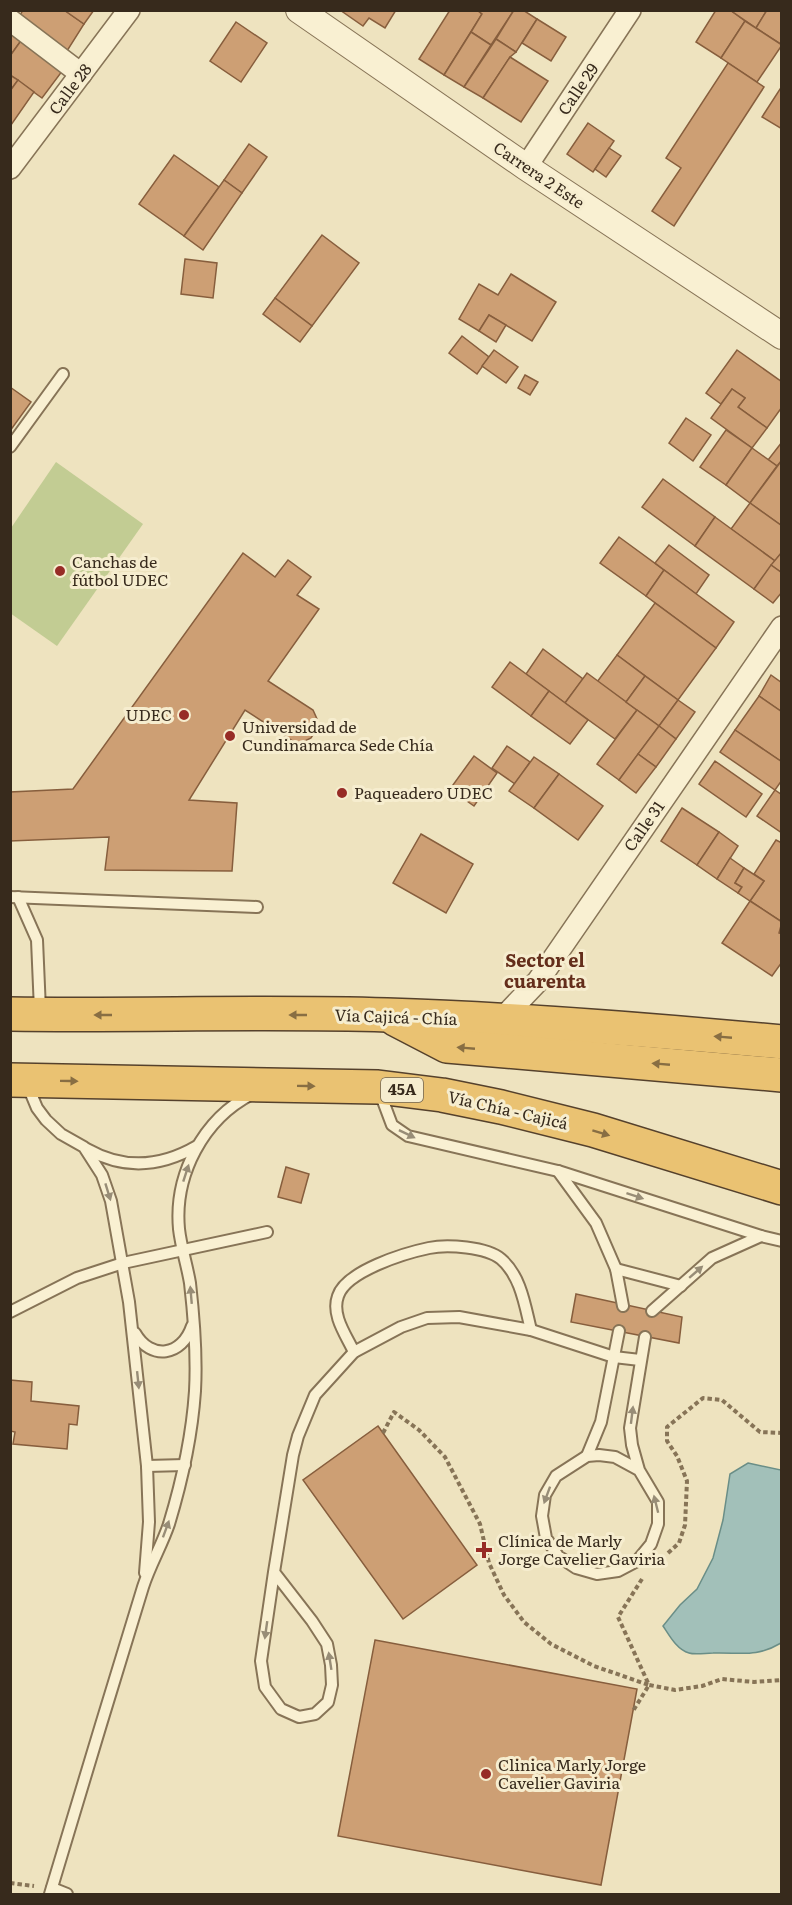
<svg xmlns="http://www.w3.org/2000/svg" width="792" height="1905" font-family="Literata,serif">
<rect width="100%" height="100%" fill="#eee3bf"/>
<path fill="#c2cc93" d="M56,462L143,524L57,646L10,613L11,528Z"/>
<path fill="#a2c0b9" stroke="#6a8e87" stroke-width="1.5" d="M748,1463L781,1470V1643C756,1658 740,1652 713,1653C706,1653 695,1655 689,1653C677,1650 669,1635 663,1626L680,1605L697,1589L713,1558L723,1520L730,1474Z"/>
<g fill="#cd9f74" stroke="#875e3d" stroke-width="1.5">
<path d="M23,10H64L84,24L67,51L18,19Z"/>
<path d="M64,10H94L84,24Z"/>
<path d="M340,10H396L385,28L369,18L363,26Z"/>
<path d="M450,10H477L482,14L444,75L419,59Z"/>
<path d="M477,10H514L491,45L471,32L482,14Z"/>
<path d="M514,10H523L537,19L516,52L496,39Z"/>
<path d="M716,10H730L745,21L721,58L696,42Z"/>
<path d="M730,10H767L756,28Z"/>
<path d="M767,10H782V45L756,28Z"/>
<path d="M537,19L566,37L551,61L522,43Z"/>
<path d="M745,21L782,45L757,82L721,58Z"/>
<path d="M236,22L267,43L241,82L210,61Z"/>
<path d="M10,25L25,35L10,56Z"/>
<path d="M471,32L491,45L464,87L444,75Z"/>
<path d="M25,35L66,66L42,98L10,75V56Z"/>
<path d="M496,39L516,52L510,57L483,98L464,87Z"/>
<path d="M510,57L548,81L521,122L483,98Z"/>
<path d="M728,63L764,87L674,226L652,211L681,168L666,158Z"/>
<path d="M10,75L18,80L10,91Z"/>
<path d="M18,80L34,92L11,125L10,91Z"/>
<path d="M782,86V129L762,117Z"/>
<path d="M588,123L614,141L593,172L567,154Z"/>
<path d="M249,144L267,157L242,193L224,180Z"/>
<path d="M609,148L621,156L606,177L595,169Z"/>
<path d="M174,155L219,187L184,236L139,204Z"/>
<path d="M224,180L242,193L203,250L184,236Z"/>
<path d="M322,235L359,263L312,326L275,298Z"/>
<path d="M185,259L217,263L213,298L181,294Z"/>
<path d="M511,274L556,302L532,341L489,315L479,331L459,319L479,284L498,295Z"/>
<path d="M275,298L312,326L300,342L263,314Z"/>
<path d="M489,315L506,325L496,342L479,331Z"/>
<path d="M462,336L489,357L477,374L449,353Z"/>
<path d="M494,350L518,367L506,383L482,366Z"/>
<path d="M737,350L782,382V407L767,428L738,407L745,398L732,389L721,404L706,393Z"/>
<path d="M525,375L538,382L530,395L518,388Z"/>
<path d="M10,387L31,402L10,431Z"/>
<path d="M732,389L745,398L738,407L767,428L752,448L711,418Z"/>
<path d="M686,418L711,435L693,461L669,443Z"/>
<path d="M726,430L752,448L726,485L700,467Z"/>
<path d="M782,442V460L777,466L768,460Z"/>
<path d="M752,448L777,466L750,503L726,485Z"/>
<path d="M782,460V526L750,503Z"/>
<path d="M663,479L715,517L695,546L642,507Z"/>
<path d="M750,503L782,526V552L775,561L731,529Z"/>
<path d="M715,517L775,561L754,589L695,546Z"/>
<path d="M619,537L664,570L646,596L600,563Z"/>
<path d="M669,545L709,575L696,594L655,563Z"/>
<path d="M782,552V573L771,565Z"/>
<path d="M243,553L275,577L288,560L311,577L297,595L319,609L268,681L313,710L317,719L316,730L311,738L303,742H294L245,710L189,800L237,803L232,871L105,870L109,837L10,841V792L73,789Z"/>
<path d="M771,565L782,573V592L773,603L754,589Z"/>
<path d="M664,570L734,622L716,648L646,596Z"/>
<path d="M655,603L716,648L678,700L617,655Z"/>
<path d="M543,649L583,679L565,703L526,674Z"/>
<path d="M617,655L645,676L626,702L597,682Z"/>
<path d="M510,662L549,691L531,716L492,687Z"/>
<path d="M587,673L637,710L615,739L565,703Z"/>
<path d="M771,675L782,683V712L759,696Z"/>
<path d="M645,676L678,700L659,726L626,702Z"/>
<path d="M549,691L588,720L570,744L531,716Z"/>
<path d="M759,696L782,712V762L735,730Z"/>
<path d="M678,700L695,712L676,739L659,726Z"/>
<path d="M637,710L659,726L619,780L597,764Z"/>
<path d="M659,726L676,739L656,767L638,754Z"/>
<path d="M735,730L782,762V780L775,790L720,752Z"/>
<path d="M507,746L530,762L515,784L492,768Z"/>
<path d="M638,754L656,767L636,793L619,780Z"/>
<path d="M474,756L497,773L474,806L450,789Z"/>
<path d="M534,757L559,774L534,808L509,791Z"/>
<path d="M715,761L762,794L746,817L699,784Z"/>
<path d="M559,774L603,806L578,840L534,808Z"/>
<path d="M775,790L782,795V833L757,816Z"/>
<path d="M682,808L719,832L697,865L661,841Z"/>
<path d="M719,832L738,846L717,879L697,865Z"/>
<path d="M421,834L473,864L446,913L393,883Z"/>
<path d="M776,840L782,843V922L750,901L764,881L754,874Z"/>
<path d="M730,858L744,868L735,883L742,887L738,893L717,879Z"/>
<path d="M744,868L764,881L750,901L738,893L742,887L735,883Z"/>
<path d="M750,901L782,922L779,933L782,934V962L772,976L722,943Z"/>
<path d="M286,1167L309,1174L301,1203L278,1197Z"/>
<path d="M576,1294L682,1317L679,1343L571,1322Z"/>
<path d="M10,1380L32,1382L31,1401L79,1406L77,1425L69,1424L67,1449L13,1444L15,1432L10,1431Z"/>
<path d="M378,1426L477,1565L403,1619L303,1480Z"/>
<path d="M375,1640L637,1689L601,1885L338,1836Z"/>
</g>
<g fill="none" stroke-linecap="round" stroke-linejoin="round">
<g stroke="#877457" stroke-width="14">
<g id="service">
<path d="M10,447L63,374"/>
<path d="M10,897L257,907"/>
<path d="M18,897L37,940L40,1010"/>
<path d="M27,1084L37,1108L46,1120L61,1134L84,1147L102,1175L111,1201L129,1302L147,1466L149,1522L145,1573"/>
<path d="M380,1093L392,1125L408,1136L558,1171L761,1236L782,1241"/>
<path d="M87,1149C124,1170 161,1167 197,1146"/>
<path d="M558,1171L596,1223L616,1269L623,1306"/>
<path d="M616,1269L681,1286"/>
<path d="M652,1311L712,1258L761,1236"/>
<path d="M10,1312L77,1278L123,1263L267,1232"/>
<path d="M135,1333C151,1361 182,1356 192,1326"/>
<path d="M354,1352C346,1335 331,1315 338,1296C346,1271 405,1253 429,1248C447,1244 487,1247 501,1259C521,1276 525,1306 531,1330"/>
<path d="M587,1456L601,1422L619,1331"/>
<path d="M147,1466L185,1465"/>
<path d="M639,1470L615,1457L599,1455L587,1456L556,1476L545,1495L542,1516L546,1538L558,1556L576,1568L597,1574L618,1571L637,1561L651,1544L658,1524V1502L639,1470L632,1445L630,1428L645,1337"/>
<path d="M274,1572L312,1621L327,1644L331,1665L332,1685L328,1702L315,1714L299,1717L281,1709L265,1687L261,1661L274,1572L293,1455L298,1436L315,1395L354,1352L401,1327L427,1318L459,1317L531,1330L614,1357L640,1360"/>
<path d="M52,1888L67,1894"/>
<path d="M50,1894C80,1792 112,1689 143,1587C150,1565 162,1545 169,1524C182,1481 192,1436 195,1391C197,1355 194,1318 190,1283C187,1265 181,1247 179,1229C174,1175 203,1119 252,1094"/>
</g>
</g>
<g stroke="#877457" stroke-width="24">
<g id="minor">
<path d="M10,20L81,74"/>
<path d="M526,167L630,10"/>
<path d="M10,168L129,10"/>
<path d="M501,1020L538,981L782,627"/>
</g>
</g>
<g stroke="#877457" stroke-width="28">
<path id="tertiary" d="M299,10L526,167L782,336"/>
</g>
<g stroke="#55412c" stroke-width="36">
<g id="trunk">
<path d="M10,1014C136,1016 262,1011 387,1015C519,1019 651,1030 782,1042"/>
<path d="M395,1019L447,1046L782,1075"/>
<path d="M10,1080L378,1087L442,1095L501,1107L593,1130L782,1188"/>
</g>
</g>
<g stroke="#877457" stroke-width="4" stroke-dasharray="4.5 3" stroke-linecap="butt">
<path d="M383,1433L394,1412L419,1430L445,1457L480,1524L489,1563L504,1595L524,1622L551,1644L594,1666L649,1685L633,1711"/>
<path d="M668,1553L679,1543L685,1525L687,1481L677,1456L667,1441V1427L703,1398L722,1400L760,1432L782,1433"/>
<path d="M642,1579L618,1617L649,1685L675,1690L702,1686L722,1679L754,1682L782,1680"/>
<path d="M10,1883L34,1886"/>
</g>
<use href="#service" stroke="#f9f0d2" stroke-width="10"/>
<use href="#minor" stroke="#f9f0d2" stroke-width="21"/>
<use href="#tertiary" stroke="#f9f0d2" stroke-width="26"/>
<use href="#trunk" stroke="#eac272" stroke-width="33"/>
</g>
<defs><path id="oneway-solid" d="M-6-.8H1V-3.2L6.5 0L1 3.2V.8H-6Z" transform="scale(1.5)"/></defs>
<g fill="#886e43">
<use href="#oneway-solid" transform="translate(103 1015) rotate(-180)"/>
<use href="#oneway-solid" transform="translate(298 1015) rotate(-180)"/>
<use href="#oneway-solid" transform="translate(723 1037) rotate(-175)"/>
<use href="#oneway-solid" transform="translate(466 1048) rotate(-175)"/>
<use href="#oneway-solid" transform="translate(661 1064) rotate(-175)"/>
<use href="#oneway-solid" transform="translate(69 1081) rotate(1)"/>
<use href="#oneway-solid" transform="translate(306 1086) rotate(1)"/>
<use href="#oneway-solid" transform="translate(601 1133) rotate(17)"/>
</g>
<g fill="#988d77">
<use href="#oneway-solid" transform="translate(407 1134) rotate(26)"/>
<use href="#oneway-solid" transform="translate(186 1173) rotate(-72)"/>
<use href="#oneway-solid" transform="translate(108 1192) rotate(73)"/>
<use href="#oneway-solid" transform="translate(635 1196) rotate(18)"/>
<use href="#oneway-solid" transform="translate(696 1272) rotate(-41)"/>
<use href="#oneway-solid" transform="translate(191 1295) rotate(-95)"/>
<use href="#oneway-solid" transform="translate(138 1380) rotate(84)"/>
<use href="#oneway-solid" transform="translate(632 1415) rotate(-83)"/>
<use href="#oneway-solid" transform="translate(547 1495) rotate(110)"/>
<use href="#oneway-solid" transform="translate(656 1504) rotate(-104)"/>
<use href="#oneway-solid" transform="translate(166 1529) rotate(-70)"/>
<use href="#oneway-solid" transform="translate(266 1630) rotate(98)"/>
<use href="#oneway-solid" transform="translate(330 1661) rotate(-99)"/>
</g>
<g fill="#972c26" stroke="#f6edcf" stroke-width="2">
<circle cx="60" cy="571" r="6"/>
<circle cx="184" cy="715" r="6"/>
<circle cx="230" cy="736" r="6"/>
<circle cx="342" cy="793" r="6"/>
<path d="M481 1541h6v6h6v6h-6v6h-6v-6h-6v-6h6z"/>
<circle cx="486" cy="1774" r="6"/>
</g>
<g text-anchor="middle" stroke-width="6" stroke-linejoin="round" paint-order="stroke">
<rect fill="#f6edcf" stroke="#706452" stroke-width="1.5" x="381" y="1078" width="42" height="24" rx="4.5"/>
<g font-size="15" font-weight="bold" fill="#372a1c">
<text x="402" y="1095">45A</text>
</g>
<g font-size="16" fill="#372a1c" stroke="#f6edcf">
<text transform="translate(70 89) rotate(-53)" y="6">Calle 28</text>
<text transform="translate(578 89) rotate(-56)" y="6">Calle 29</text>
<text transform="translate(539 175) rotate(34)" y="6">Carrera 2 Este</text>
<text transform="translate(644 826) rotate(-55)" y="6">Calle 31</text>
<text transform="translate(396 1017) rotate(2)" y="6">Vía Cajicá - Chía</text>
<text transform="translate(508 1110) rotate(13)" y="6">Vía Chía - Cajicá</text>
</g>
<g font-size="16" fill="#372a1c" stroke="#f6edcf" text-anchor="start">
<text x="72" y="568">Canchas de<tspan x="72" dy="18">fútbol UDEC</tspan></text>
<text x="172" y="721" text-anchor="end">UDEC</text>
<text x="242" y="733">Universidad de<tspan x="242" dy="18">Cundinamarca Sede Chía</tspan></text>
<text x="354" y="799">Paqueadero UDEC</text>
<text x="498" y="1547">Clínica de Marly<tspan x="498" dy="18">Jorge Cavelier Gaviria</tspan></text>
<text x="498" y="1771">Clinica Marly Jorge<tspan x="498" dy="18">Cavelier Gaviria</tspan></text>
</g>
<g font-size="18" font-weight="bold" fill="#642e1b" stroke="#f6edcf">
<text x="545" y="967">Sector el<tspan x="545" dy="21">cuarenta</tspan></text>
</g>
</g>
<rect width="792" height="1905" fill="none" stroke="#372a1c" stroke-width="24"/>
</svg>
